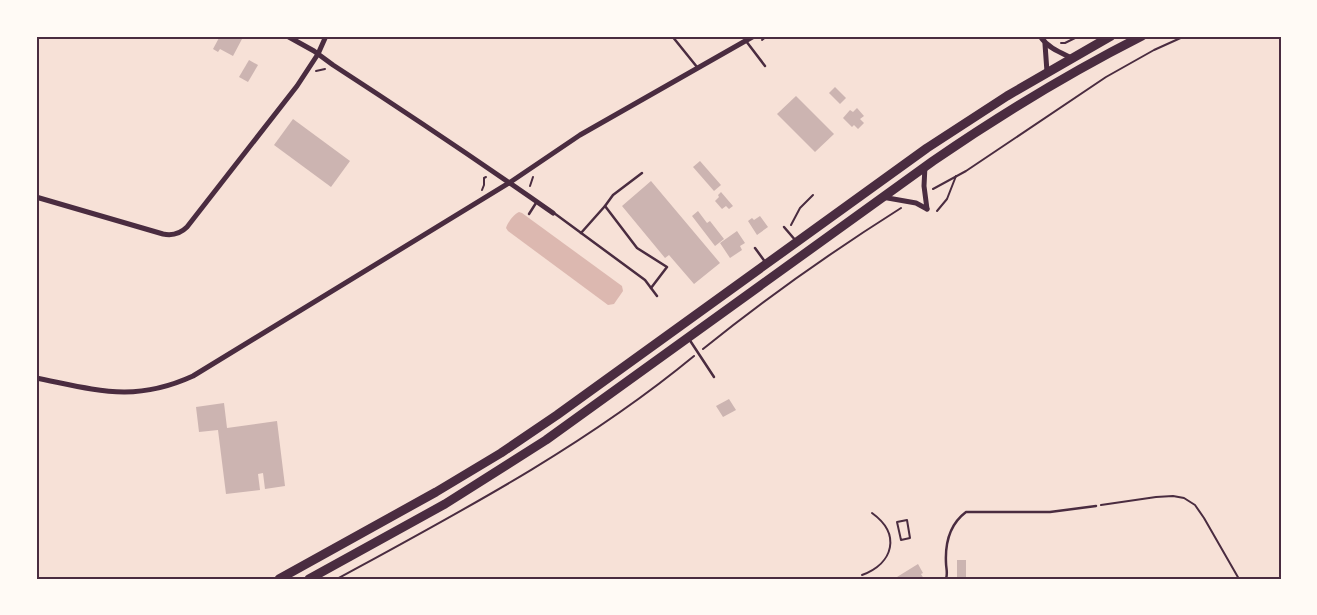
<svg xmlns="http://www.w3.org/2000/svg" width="1317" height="615" font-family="Spectral,serif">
<rect width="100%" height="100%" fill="#f7e1d7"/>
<path fill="#dcb8b0" d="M519,212L522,213L622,286L623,291L614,304L608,305L508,231L506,228C508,222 514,214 519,212Z"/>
<g fill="#ccb4b1">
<path d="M220,36H237L242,39L233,56L220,49L218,52L213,49Z"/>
<path d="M249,60L258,65L248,82L239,77Z"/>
<path d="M835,87L846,98L840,104L829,93Z"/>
<path d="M796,96L834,134L815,152L777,114Z"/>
<path d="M857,108L864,116L860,119L864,123L858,129L854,125L852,127L843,118L850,110L853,112Z"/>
<path d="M293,119L350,161L331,187L274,145Z"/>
<path d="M700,161L721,185L714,191L693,167Z"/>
<path d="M651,181L720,263L694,284L669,255L665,258L622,206Z"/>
<path d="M721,192L733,206L729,209L726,206L722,209L715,201L719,197L718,195Z"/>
<path d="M698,211L707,223L710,221L724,239L715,246L692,216Z"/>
<path d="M760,216L768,227L757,235L748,221L752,218L754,220Z"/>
<path d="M737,231L745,243L740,246L742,250L730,258L720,243Z"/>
<path d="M729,399L736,410L723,417L716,406Z"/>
<path d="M224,403L227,428L277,421L285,486L265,489L263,473L258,474L260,490L226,494L218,430L199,432L196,407Z"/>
<rect x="957" y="560" width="9" height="17"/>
<path d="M918,564L923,573L921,574L924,579H898L897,577Z"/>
</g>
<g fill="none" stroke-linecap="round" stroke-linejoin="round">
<g stroke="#4a2c40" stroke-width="2">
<path d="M762,40L767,36"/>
<path d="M1061,43H1065L1079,36"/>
<path d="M316,71L325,69"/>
<path d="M530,186L533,177"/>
<path d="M933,189L966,171L1106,77L1154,50L1185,36"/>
<path d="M482,190L484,185V178L486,177"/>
<path d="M937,211L947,199L956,176"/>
<path d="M791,225L800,208L813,195"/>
<path d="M703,349C766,298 833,251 901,208"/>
<path d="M1101,505L1156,497L1173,496L1184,498L1195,505L1204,518L1239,579"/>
<path d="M907,520L910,538L901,540L897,522Z"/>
<path d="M862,575C894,563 901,534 872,513"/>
<path d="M337,579C460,512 585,446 694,356"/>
</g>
<g stroke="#4a2c40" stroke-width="2.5">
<path d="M672,36L697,67"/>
<path d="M746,41L765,66"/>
<path d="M605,206L613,195L642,173"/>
<path d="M554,213L645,280L657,296"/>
<path d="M529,214L536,203"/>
<path d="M784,227L796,241"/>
<path d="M581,233L605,206L637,248L667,267L651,288"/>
<path d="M755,248L766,263"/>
<path d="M689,339L714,377"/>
<path d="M946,579C948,573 946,568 946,563C945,543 950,524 966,512H1050L1096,506"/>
</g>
<g stroke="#4a2c40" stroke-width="5">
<path d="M287,36L314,51L333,65C407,113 480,162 553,213"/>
<path d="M1040,36C1048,48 1059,52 1072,58"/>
<path d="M1045,44L1047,72"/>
<path d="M925,166L924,186L927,209"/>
<path d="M36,197L163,234C173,236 180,234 187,227L297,86L318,54L326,36"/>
<path d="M882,197L916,203L927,209"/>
<path d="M36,378C97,390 134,403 193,376L509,183L580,135L754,36"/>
</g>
<g stroke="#4a2c40" stroke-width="9">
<path d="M279,579L436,492L501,453L557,415L927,148L1007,96L1111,36"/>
<path d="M309,579L445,504L546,440L933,161C1000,115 1069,73 1142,36"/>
</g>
</g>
<rect width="1317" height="615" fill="none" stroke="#fffaf5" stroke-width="75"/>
<rect x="38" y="38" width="1242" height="540" fill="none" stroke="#4a2c40" stroke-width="2"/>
</svg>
